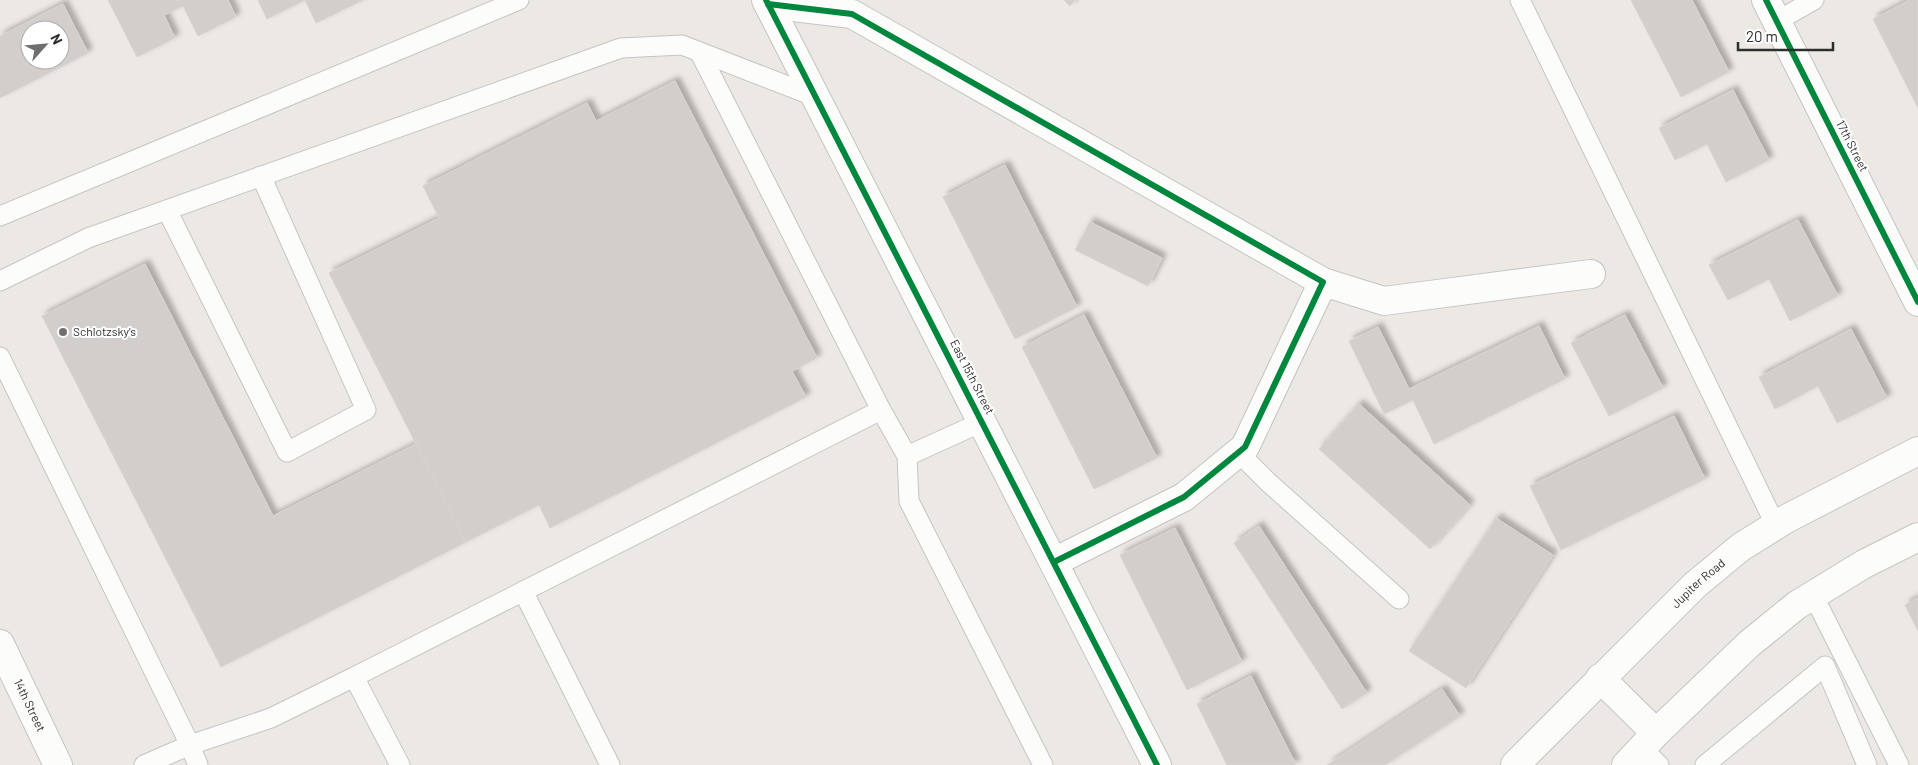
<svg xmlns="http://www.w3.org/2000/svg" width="1918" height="765" font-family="Barlow,sans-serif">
<defs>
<filter id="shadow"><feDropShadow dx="4.5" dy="-4.5" stdDeviation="2.5" flood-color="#0004"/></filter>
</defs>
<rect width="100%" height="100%" fill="#ece8e4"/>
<g fill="#d1cecb" stroke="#d7d4d0" fill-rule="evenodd" filter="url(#shadow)">
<path d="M108,0H228L236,17L198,36L183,6L164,15L175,38L137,57Z"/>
<path d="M258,0H363L316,23L305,0L267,19Z"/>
<path d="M1064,0H1075L1070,6Z"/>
<path d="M1631,0H1692L1729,72L1681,97Z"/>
<path d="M1910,0H1918V108L1873,19Z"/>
<path d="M63,4L88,53L0,98V36ZM30,30H60V60H30Z"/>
<path d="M675,81L817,358L792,371L806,397L550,528L539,505L466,542L329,273L439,218L423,186L587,103L596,121Z"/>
<path d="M1733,90L1769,160L1726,182L1707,144L1675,160L1659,128Z"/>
<path d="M1005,165L1077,307L1015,339L943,197Z"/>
<path d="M1798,220L1838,296L1790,321L1769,279L1728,300L1709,265Z"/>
<path d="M1090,222L1162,258L1148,286L1075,250Z"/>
<path d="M145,264L273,516L416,444L466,542L221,667L42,316Z"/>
<path d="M1084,315L1157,458L1094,489L1022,347Z"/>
<path d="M1625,315L1663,388L1609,416L1571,343Z"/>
<path d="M1539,326L1565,379L1434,444L1413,400L1384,414L1349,341L1378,327L1409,389Z"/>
<path d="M1851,329L1887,398L1837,423L1818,386L1775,409L1759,377Z"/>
<path d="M1359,404L1470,505L1430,549L1319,449Z"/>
<path d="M1674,416L1705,479L1561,550L1530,486Z"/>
<path d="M1496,518L1553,555L1466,688L1409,651Z"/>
<path d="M1259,526L1367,693L1342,709L1234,543Z"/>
<path d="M1175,528L1242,662L1187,690L1120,555Z"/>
<path d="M1918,598V631L1905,605Z"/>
<path d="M1251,676L1296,765H1227L1197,704Z"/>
<path d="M1442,689L1460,716L1385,765H1327Z"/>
</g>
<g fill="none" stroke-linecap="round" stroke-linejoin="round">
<g stroke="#c5c4c5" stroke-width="21">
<g id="lane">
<path d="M1520,0L1776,526"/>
<path d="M1777,21L1814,0"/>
<path d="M700,53L881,410"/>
<path d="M167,210L287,452L366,410L261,176"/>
<path d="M0,216L519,0"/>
<path d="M0,281L88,238L621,48L682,45L816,97"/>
<path d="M0,357L190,745L198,765"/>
<path d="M1239,453L1268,482L1399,599"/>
<path d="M907,456L909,501L1043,765"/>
<path d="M523,591L610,765"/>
<path d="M1813,595L1899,765"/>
<path d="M1642,748L1659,765"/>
<path d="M144,765L190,745L271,718L354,677"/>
<path d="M400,765L354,677L881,410L907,456L982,422"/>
<path d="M1705,765L1825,666L1867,765"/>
</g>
</g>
<g stroke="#c5c4c5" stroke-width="30">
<g id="street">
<path d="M766,0L1157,765"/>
<path d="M1766,0L1918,302"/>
<path d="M768,4L852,14L1323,282L1245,447L1184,497L1054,562"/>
<path d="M1323,282L1384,301L1591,274"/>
</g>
</g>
<g stroke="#c5c4c5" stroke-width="30">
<g id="secondary">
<path id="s1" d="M0,644L58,765"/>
<path d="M1600,678L1656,733"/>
<path id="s2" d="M1515,765L1695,585L1741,547L1786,519L1918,451"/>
<path d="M1626,765L1656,733L1749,644L1797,605L1864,564L1918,537"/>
</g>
</g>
<use href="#lane" stroke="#fcfcfb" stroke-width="19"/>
<use href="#street" stroke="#fcfcfb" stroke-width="28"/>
<use href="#secondary" stroke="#fcfcfb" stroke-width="28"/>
<g stroke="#fff" stroke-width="9">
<g id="cycleway">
<path d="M766,0L1157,765"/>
<path d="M1766,0L1918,302"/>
<path d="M768,4L852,14L1323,282L1245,447L1184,497L1054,562"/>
</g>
</g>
<use href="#cycleway" stroke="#00873e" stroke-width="6"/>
</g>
<circle fill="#706f6e" stroke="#fff" stroke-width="2" cx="63" cy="332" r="5"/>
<g text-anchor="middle" stroke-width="4" stroke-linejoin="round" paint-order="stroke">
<g font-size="12" fill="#2e2e2e" stroke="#fff">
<text transform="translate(1852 146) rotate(63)" y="4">17th Street</text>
<text transform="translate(972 377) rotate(63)" y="4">East 15th Street</text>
<text dy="4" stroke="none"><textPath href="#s2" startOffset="258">Jupiter Road</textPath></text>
<text dy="4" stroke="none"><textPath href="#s1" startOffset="68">14th Street</textPath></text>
</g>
<g font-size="12" fill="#2e2e2e" stroke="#fff" text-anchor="start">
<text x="73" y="336">Schlotzsky's</text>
</g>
</g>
<g transform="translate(45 45) rotate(63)"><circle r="24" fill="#ffffff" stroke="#ababab"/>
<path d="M0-4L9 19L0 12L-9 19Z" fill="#706f6e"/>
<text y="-8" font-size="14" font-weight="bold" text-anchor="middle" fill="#2e2e2e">N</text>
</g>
<path d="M1738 42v8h95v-8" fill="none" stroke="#2e2e2e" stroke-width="2.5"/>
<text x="1746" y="42" font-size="15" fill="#2e2e2e" stroke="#ffffff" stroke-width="4" paint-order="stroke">20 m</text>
</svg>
